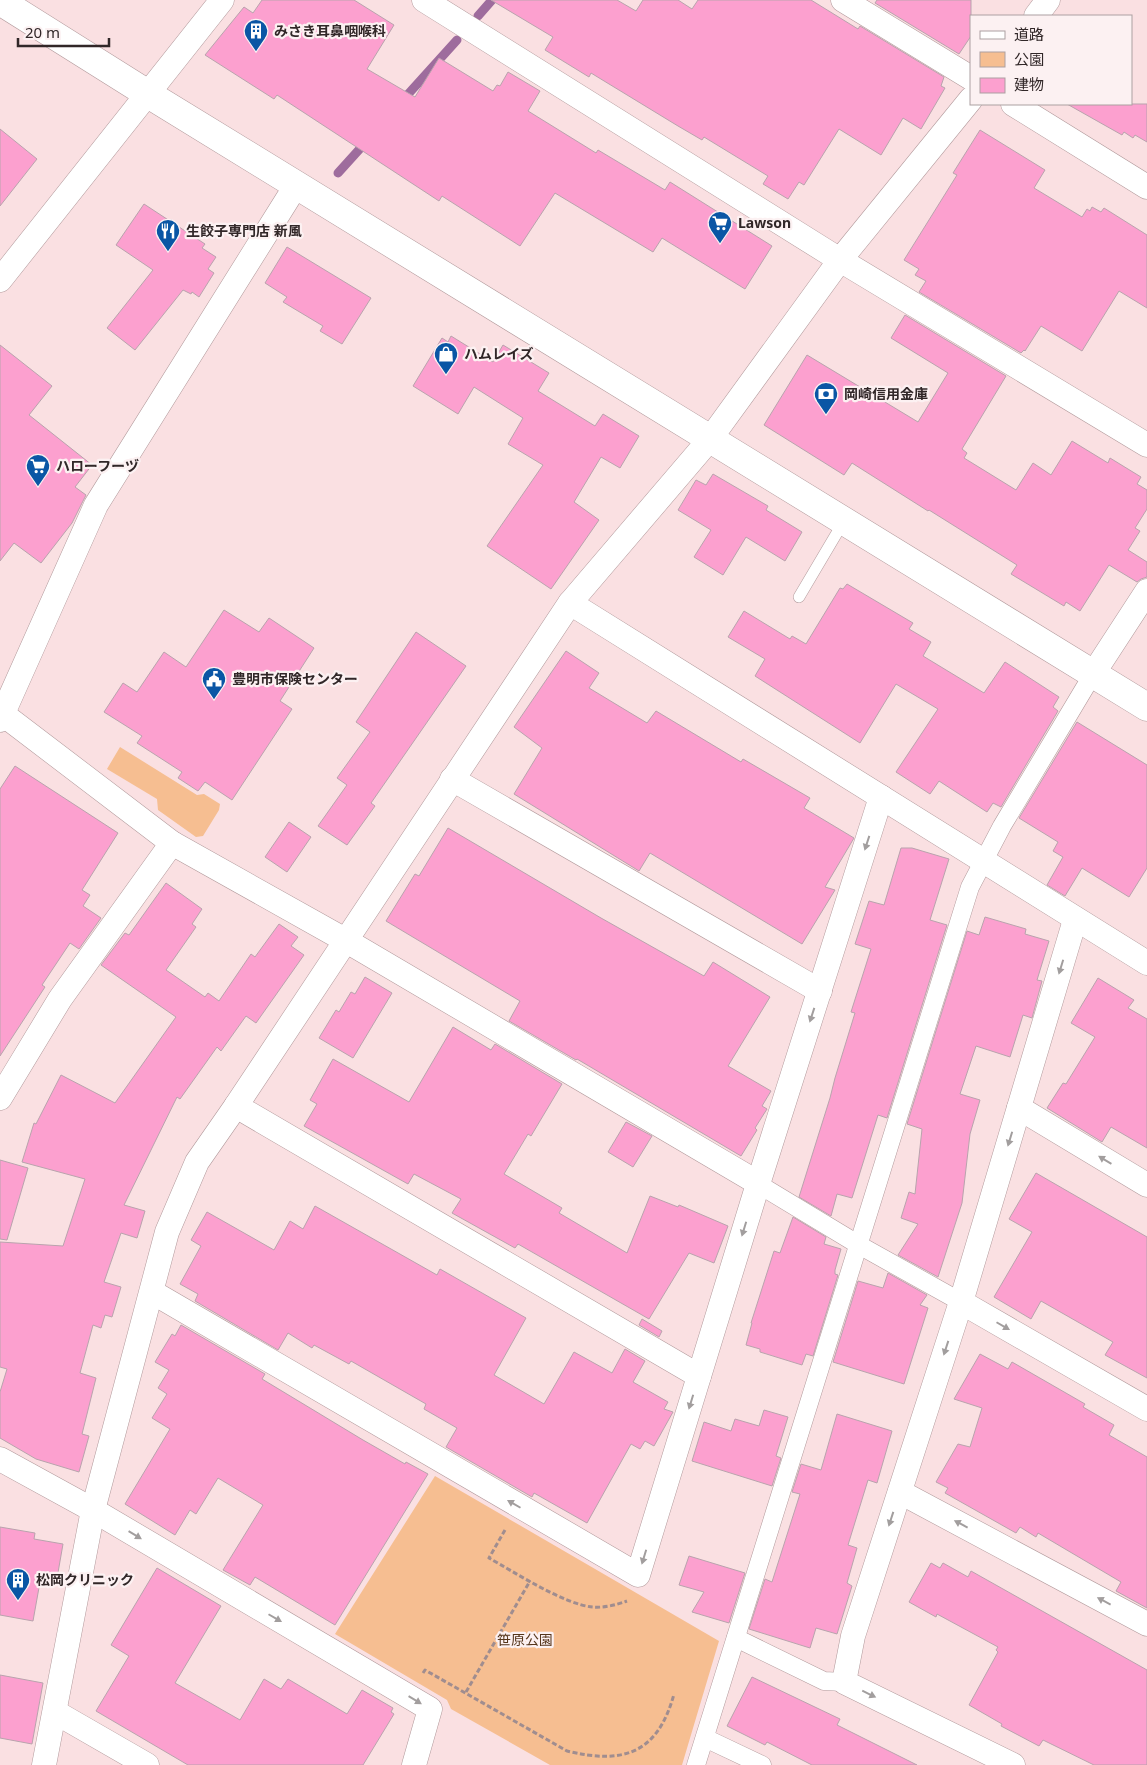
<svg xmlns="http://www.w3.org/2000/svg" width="1147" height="1765" font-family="'Noto Sans','Noto Sans JP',sans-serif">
<rect width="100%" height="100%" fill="#fae0e2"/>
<g fill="#f6be91">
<path d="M120,747L197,795L204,794L220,804L219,810L203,836L196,837L158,810L157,799L107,769Z"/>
<path d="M435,1476L719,1641L682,1765H550L451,1709L447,1700L335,1634Z"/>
</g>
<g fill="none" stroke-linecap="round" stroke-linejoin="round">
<g stroke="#9e6c9d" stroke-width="9">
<path d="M478,16L492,0"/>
<path d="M401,102L457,40"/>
<path d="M338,173L366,142"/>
</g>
</g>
<g fill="#fca0cf" stroke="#b9a3ad">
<path d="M262,0H354L394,25L367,69L415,97L439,58L493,91L497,85L500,86L508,72L540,91L528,111L596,153L598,150L665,190L670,182L772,246L745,289L662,238L653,252L555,193L520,246L442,196L439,201L277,95L274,99L205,55L244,7L253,13Z"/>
<path d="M491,0H617L636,11L643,0H678L692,9L698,0H811L858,29L860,26L944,77L941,86L945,88L921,129L903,118L881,155L839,129L804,185L799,182L788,199L763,184L768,176L704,137L702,140L678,126L591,73L589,77L545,50L553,37Z"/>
<path d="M877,0H971V36L959,54L875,3Z"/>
<path d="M1067,104H1147V142L1135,135L1133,138L1124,132L1122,135Z"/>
<path d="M0,129L37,159L0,206Z"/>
<path d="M980,130L1045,170L1034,188L1082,217L1087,209L1090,211L1092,207L1101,212L1104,208L1147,235V308L1119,291L1082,351L1041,326L1025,351L1024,350L1021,353L919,292L926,281L915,275L919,269L904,260L957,175L953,173Z"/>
<path d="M144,204L205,244L202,248L216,257L208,269L214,273L199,297L192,292L191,294L183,290L135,350L107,328L153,270L116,245Z"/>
<path d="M287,247L371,298L342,344L320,331L323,326L283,302L287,297L265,283Z"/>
<path d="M905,315L1006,376L962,449L967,453L964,458L1016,490L1033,463L1051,475L1072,441L1108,463L1110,458L1141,477L1137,484L1147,490V509L1135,528L1140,531L1128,550L1147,562V577L1141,579L1137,582L1109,565L1080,611L1066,602L1064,606L1011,574L1017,565L929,510L928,511L852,463L844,475L764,425L807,355L918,422L948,373L891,338Z"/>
<path d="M451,336L493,362L503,345L549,373L538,391L595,426L603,414L639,436L620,468L601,457L574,502L599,520L551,589L487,546L543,465L508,444L523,418L474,387L458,414L413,386L442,338L448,342Z"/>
<path d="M0,345L52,386L29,415L92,465L75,487L86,495L72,523L41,563L14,543L0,561Z"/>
<path d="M713,474L768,506L766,510L802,532L785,561L746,537L723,575L694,557L711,530L678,510L696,480L706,485Z"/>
<path d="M847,584L913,623L909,629L931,642L923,656L984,693L1005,662L1059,697L1053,707L1058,711L1001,807L993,803L987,812L939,781L930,794L896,772L938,709L896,684L860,743L755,676L765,659L728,637L744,611L790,639L792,636L806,644L840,588L843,589Z"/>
<path d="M224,610L259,632L269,618L314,648L280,701L292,709L232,800L205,782L198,791L178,778L182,772L137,743L142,736L104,712L123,683L137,692L164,652L186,667Z"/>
<path d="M416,632L466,666L371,803L375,806L347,845L318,826L347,785L337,778L370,732L356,722Z"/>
<path d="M566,651L599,673L589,688L647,723L656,711L741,762L743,759L810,798L804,808L854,838L825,887L835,890L802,944L650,853L639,871L514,794L542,748L514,727Z"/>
<path d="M1077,722L1147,765V868L1129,897L1082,868L1065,896L1047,885L1063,857L1053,851L1058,842L1019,818Z"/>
<path d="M15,766L118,833L82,890L90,895L83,906L101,918L79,949L70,943L42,985L45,987L0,1056V789Z"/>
<path d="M289,822L311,837L287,872L265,857Z"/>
<path d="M448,828L601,918L704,976L713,962L770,997L728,1066L771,1091L762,1106L767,1109L755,1128L757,1130L741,1156L577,1059L576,1060L509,1021L520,1001L386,921L415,874L419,876Z"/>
<path d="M901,848H912L949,859L930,920L947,925L887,1118L878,1115L852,1198L837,1194L831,1216L799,1197L830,1098L835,1078L855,1013L851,1012L871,949L855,944L869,901L884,905Z"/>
<path d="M166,883L202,909L192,924L196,927L166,970L205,997L208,993L219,1001L251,954L255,957L279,924L298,937L291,946L304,955L256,1023L246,1016L221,1051L217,1047L180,1099L177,1097L124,1205L145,1211L137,1238L121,1233L104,1282L121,1287L112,1317L105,1315L101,1328L93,1325L80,1373L96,1378L82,1434L89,1436L79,1472L36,1459L0,1438V1392L7,1369L0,1367V1242L63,1246L85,1179L22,1162L34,1123L36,1124L61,1075L115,1103L176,1017L101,965L125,933L129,935Z"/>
<path d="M985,917L1026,929L1025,934L1049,941L1037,980L1042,981L1032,1018L1023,1015L1010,1057L976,1046L960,1094L980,1100L970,1134L962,1203L938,1277L898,1255L918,1224L901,1218L909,1192L915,1194L922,1129L907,1124L967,931L979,935Z"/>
<path d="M365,977L392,993L353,1058L319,1038L336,1010L339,1012L351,992L355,994Z"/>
<path d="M1098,978L1134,1000L1128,1008L1147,1019V1148L1111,1127L1102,1142L1047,1108L1063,1083L1066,1084L1095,1037L1071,1023Z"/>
<path d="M453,1027L491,1050L495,1044L562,1084L531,1136L528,1134L504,1174L562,1208L559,1213L627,1253L650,1196L678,1207L679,1205L728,1226L714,1263L689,1253L649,1319L518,1244L515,1248L452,1213L461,1199L414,1174L408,1184L304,1126L317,1104L310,1100L333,1059L409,1102Z"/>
<path d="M626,1122L652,1136L633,1167L608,1152Z"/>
<path d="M0,1160L28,1168L7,1240L0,1239Z"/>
<path d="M1036,1173L1147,1237V1378L1105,1355L1113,1342L1041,1301L1031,1319L994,1297L1032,1232L1009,1219Z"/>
<path d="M315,1206L437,1275L440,1269L526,1318L494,1375L544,1404L574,1352L612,1373L625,1349L645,1361L633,1382L668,1402L664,1409L673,1412L654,1446L645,1441L640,1449L631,1444L587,1523L534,1493L532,1497L446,1447L457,1428L424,1409L426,1404L351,1361L349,1364L314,1345L312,1348L288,1333L278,1350L195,1301L198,1294L180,1284L201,1246L191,1240L207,1212L274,1250L290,1221L303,1229Z"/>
<path d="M793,1217L826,1237L824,1244L841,1249L835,1270V1274L838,1275L813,1356L806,1354L802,1365L760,1352V1349L746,1345L752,1323H751L774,1251L780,1253Z"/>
<path d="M888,1273L927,1295L920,1305L928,1308L904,1384L833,1362L858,1281L883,1288Z"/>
<path d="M642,1319L662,1331L659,1337L639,1325Z"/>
<path d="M181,1325L265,1374L262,1379L363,1440L405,1464L406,1462L428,1474L335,1625L255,1577L250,1585L223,1570L263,1505L218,1478L196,1514L190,1510L175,1535L125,1504L170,1429L152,1418L167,1394L158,1388L169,1370L155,1362L172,1334L175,1336Z"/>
<path d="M980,1354L1008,1369L1012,1362L1085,1404L1083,1407L1114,1425L1109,1435L1147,1457V1608L1116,1591L1121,1582L1038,1533L1036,1537L1020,1527L1016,1533L945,1493L948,1488L936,1482L958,1444L970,1447L982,1408L954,1399Z"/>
<path d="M764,1410L788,1417L776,1456L781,1458L772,1486L692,1461L704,1422L731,1431L735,1419L759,1426Z"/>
<path d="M837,1414L892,1431L877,1483L868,1480L848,1545L857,1548L847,1583L852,1586L837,1634L816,1628L810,1648L749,1629L765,1579L772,1582L800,1494L792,1492L801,1464L821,1470Z"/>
<path d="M0,1527L35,1533L34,1539L63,1544L56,1584L40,1582L33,1621L0,1615Z"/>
<path d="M689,1556L745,1573L729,1623L692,1612L704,1592L679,1585Z"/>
<path d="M931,1563L940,1568L943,1563L968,1577L971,1571L1147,1670V1765H1094L1043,1740L1039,1746L1001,1726L1002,1724L969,1705L998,1652L996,1650L998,1647L937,1614L936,1617L909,1602Z"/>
<path d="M157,1568L221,1606L175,1683L240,1720L264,1679L281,1689L288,1679L347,1714L362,1690L393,1708L391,1712L394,1714L363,1765H188L96,1711L129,1656L111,1645Z"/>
<path d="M0,1675L43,1683L32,1744L0,1738Z"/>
<path d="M752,1677L840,1719L837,1725L917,1765H812L767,1742L765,1745L727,1726Z"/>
</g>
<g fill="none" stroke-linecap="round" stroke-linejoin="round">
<g stroke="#b29a9c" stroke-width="12">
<path id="service" d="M799,597L844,521"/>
</g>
<g stroke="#b29a9c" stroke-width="19">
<g id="pedestrian">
<path d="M758,1184L859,1245L961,1302"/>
<path d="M736,1638L824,1681L844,1682"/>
<path d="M705,1738L762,1765"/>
<path d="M696,1765L970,887L1002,826L1093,674"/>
</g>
</g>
<g stroke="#b29a9c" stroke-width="25">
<g id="minor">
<path d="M424,0L840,260L1147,445"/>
<path d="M843,0L971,78"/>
<path d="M1036,16L1048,0"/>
<path d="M1013,104L1147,187"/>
<path d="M0,280L222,0"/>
<path d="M570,603L1147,963"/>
<path d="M1093,674L1147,591"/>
<path d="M0,712L172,843L345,940L758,1183"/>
<path d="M0,720L96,505L297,184"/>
<path d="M452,779L820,991"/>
<path d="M0,1098L60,999L172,843"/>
<path d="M236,1106L699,1376"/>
<path d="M1019,1108L1147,1185"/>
<path d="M152,1292L638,1575L758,1184L881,797"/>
<path d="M961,1302L1147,1409"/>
<path d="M0,1459L93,1510L430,1709L414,1765"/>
<path d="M900,1492L1147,1624"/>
<path d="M55,1712L147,1765"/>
<path d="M44,1765L93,1510L167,1232L197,1162L236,1106L570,603L710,439L840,260L971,99"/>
<path d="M1013,1765L844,1682L853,1636L961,1302L1075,920"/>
</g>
</g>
<g stroke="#b29a9c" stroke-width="29">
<path id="tertiary" d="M0,1L148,94L1147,707"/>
</g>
<g stroke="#a08d8f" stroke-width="3" stroke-dasharray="5 2.5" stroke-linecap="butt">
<path d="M505,1530L489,1558C514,1572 565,1605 593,1607C604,1608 616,1605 627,1601"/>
<path d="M423,1673L425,1670L567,1751C624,1765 658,1753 674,1694"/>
<path d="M466,1692L530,1581"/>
</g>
<use href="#service" stroke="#fff" stroke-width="11"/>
<use href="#pedestrian" stroke="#fff" stroke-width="18"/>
<use href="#minor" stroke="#fff" stroke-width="24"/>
<use href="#tertiary" stroke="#fff" stroke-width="28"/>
</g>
<defs><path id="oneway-solid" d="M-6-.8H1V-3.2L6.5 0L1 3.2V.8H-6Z" transform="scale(1.25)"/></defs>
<g fill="#a29e9e">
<use href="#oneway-solid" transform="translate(867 843) rotate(108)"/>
<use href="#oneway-solid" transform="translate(1061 967) rotate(107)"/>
<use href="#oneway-solid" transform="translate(812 1015) rotate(108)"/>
<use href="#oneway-solid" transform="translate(1010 1139) rotate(107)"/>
<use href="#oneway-solid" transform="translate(1105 1160) rotate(-149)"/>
<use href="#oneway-solid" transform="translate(744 1229) rotate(107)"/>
<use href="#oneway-solid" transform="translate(1003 1326) rotate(30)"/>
<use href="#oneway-solid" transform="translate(946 1348) rotate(108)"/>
<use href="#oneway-solid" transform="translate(691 1402) rotate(107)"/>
<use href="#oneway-solid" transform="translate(514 1504) rotate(-150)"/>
<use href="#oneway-solid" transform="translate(891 1519) rotate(108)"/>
<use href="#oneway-solid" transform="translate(961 1524) rotate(-152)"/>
<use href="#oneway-solid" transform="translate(135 1535) rotate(31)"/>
<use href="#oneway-solid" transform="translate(644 1557) rotate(107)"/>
<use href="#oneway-solid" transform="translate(1104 1601) rotate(-152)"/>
<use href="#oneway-solid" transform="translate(275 1618) rotate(30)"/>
<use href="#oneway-solid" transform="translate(869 1694) rotate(26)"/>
<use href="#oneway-solid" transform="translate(415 1700) rotate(31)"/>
</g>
<defs>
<g id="building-pin" transform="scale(1.25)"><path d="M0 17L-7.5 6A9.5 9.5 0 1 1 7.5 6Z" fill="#0a56a5" stroke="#fcf1f2"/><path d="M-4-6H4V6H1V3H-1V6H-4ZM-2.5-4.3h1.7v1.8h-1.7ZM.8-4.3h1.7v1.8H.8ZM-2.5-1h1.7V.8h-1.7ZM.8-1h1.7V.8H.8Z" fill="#fff"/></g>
<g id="supermarket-pin" transform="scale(1.25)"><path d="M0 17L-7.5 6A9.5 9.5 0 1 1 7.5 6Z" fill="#0a56a5" stroke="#fcf1f2"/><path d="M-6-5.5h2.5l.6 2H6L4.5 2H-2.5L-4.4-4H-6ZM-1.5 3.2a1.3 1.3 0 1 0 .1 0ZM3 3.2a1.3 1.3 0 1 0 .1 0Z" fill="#fff"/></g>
<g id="restaurant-pin" transform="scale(1.25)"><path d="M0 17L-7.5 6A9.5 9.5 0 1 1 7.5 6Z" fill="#0a56a5" stroke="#fcf1f2"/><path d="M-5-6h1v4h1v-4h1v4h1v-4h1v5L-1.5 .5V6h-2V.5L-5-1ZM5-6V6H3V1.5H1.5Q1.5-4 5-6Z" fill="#fff"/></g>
<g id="shop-pin" transform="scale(1.25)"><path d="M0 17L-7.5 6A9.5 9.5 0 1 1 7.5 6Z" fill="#0a56a5" stroke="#fcf1f2"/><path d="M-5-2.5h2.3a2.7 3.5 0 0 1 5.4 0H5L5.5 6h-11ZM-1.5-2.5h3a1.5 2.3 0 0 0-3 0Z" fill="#fff"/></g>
<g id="bank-pin" transform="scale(1.25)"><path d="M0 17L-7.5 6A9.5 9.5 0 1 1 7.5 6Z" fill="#0a56a5" stroke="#fcf1f2"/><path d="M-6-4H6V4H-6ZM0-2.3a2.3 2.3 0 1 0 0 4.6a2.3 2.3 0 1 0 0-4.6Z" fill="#fff"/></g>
<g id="civic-pin" transform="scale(1.25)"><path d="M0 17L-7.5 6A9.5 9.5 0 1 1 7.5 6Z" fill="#0a56a5" stroke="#fcf1f2"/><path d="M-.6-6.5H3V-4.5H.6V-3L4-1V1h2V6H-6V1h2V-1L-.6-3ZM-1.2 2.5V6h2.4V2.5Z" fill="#fff"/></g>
</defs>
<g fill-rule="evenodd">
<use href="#building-pin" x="256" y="31"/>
<use href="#supermarket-pin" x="720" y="223"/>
<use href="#restaurant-pin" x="168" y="231"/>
<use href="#shop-pin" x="446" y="354"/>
<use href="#bank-pin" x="826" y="394"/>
<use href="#supermarket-pin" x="38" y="466"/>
<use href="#civic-pin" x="214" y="679"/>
<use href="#building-pin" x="18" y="1580"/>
</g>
<g text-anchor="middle" stroke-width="4.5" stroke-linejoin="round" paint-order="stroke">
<g font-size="14" font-weight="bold" fill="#312728" stroke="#fcf1f2" text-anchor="start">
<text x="274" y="36">みさき耳鼻咽喉科</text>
<text x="738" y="228">Lawson</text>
<text x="186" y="236">生餃子専門店 新風</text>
<text x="464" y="359">ハムレイズ</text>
<text x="844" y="399">岡崎信用金庫</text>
<text x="56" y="471">ハローフーヅ</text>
<text x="232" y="684">豊明市保険センター</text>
<text x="36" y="1585">松岡クリニック</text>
</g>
<g font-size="14" fill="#56361c" stroke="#fcf1f2">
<text x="525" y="1645">笹原公園</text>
</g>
</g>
<rect x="970" y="15" width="162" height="90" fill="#fcf1f2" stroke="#aba0a1"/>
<rect x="980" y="31" width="25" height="8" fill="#ffffff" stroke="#aba0a1"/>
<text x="1014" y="40" font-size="15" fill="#312728">道路</text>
<rect x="980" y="52" width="25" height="15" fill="#f6be91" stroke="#aba0a1"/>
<text x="1014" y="65" font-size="15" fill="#312728">公園</text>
<rect x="980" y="78" width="25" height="15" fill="#fca0cf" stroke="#aba0a1"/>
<text x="1014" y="90" font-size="15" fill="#312728">建物</text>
<path d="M18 38v8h91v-8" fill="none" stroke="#312728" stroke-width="2.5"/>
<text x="25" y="38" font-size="15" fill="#312728" stroke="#fcf1f2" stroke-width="4" paint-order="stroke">20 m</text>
</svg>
